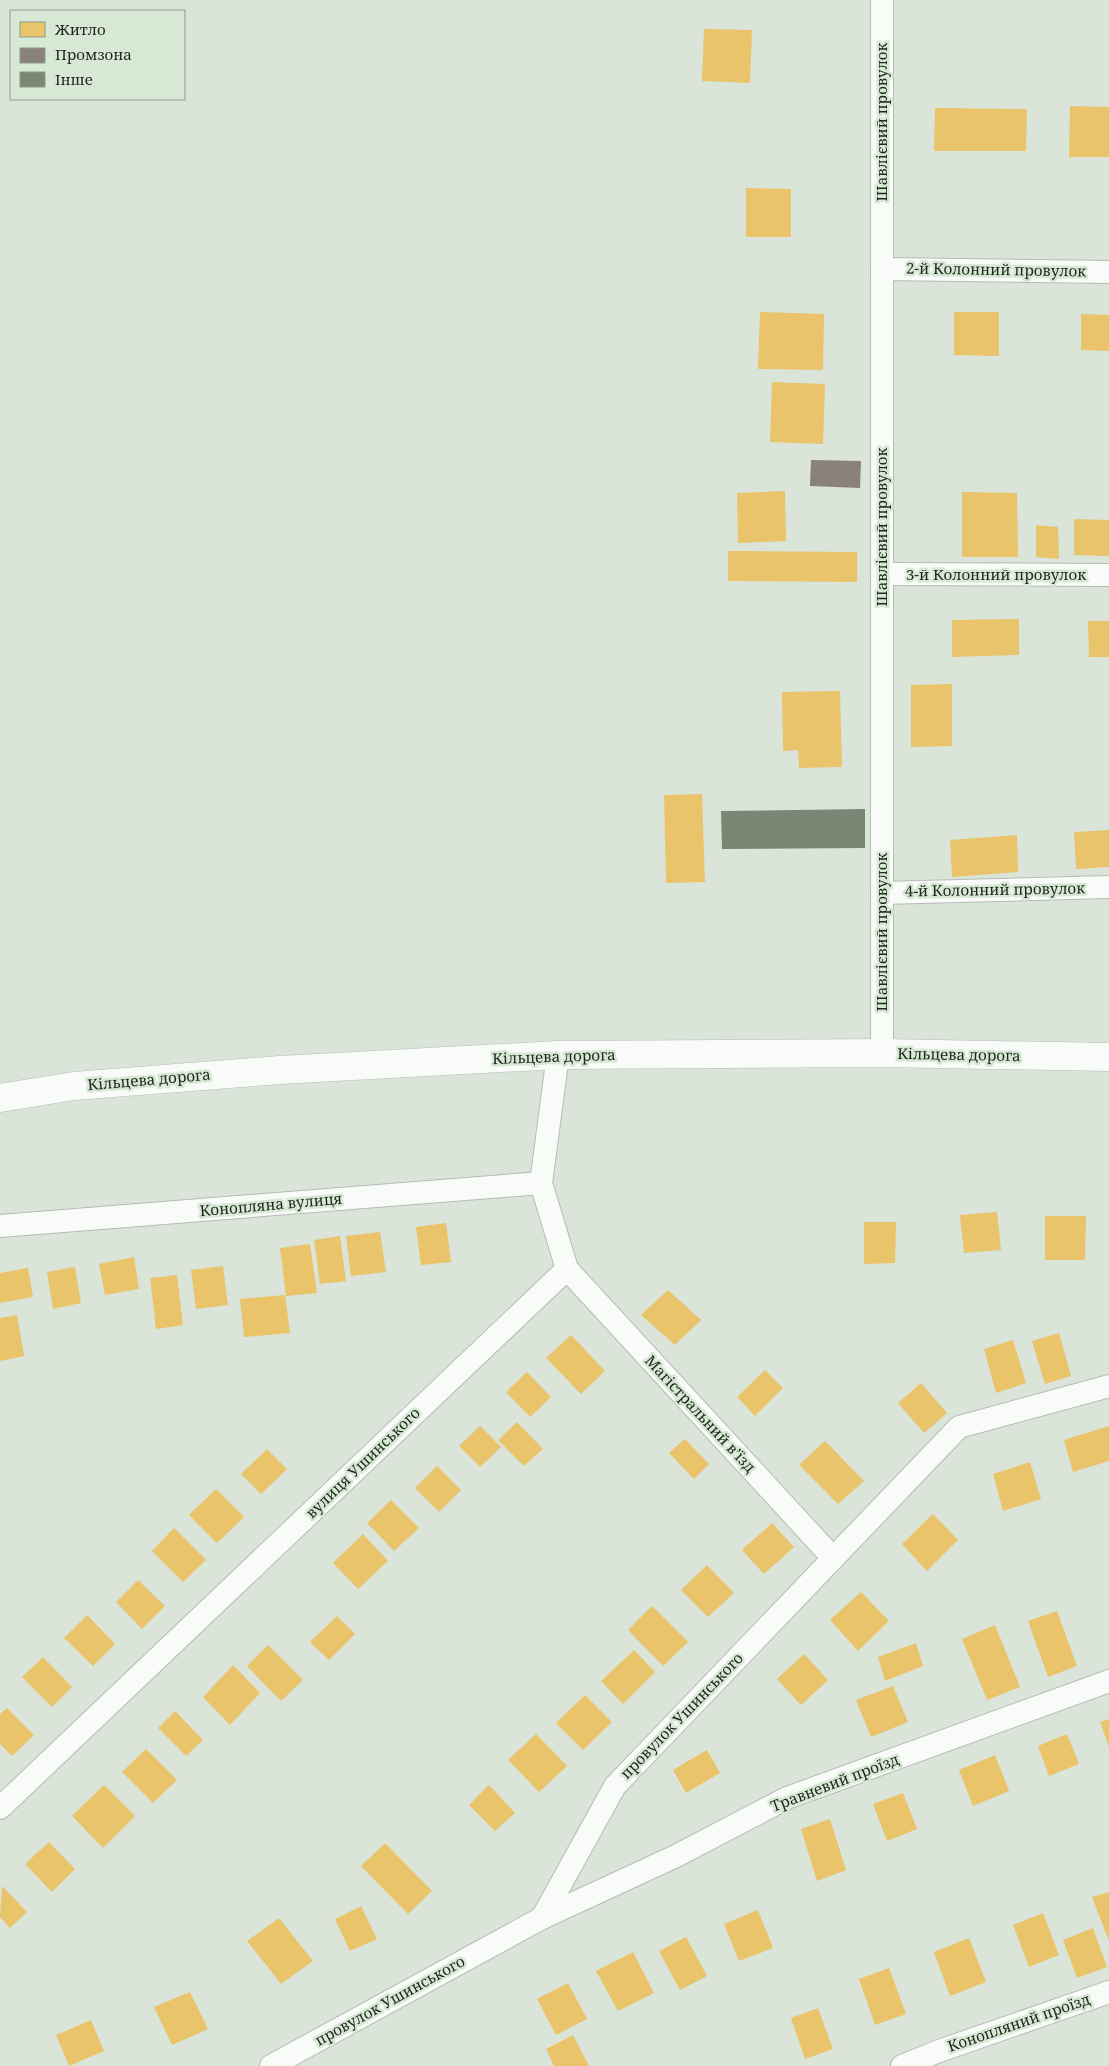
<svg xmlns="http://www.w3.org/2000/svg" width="1109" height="2066" font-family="'Noto Serif',serif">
<rect width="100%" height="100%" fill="#dae4d9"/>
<g fill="#e9c46a">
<path d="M704,29L752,30L750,83L702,81Z"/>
<path d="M1070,106L1109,107V157H1069Z"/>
<path d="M935,108L1027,109L1026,151H934Z"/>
<path d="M746,188L791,189V237H746Z"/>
<path d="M760,312L824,314L823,370L758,369Z"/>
<path d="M954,312H999V356L954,355Z"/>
<path d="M1081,314L1109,315V351L1081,350Z"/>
<path d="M772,382L825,384L823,444L770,442Z"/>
<path d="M785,491L786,541L738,543L737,493Z"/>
<path d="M962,492L1017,493L1018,557H962Z"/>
<path d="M1074,519L1109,520V556L1074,555Z"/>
<path d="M1036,525L1058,527L1059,559L1036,557Z"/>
<path d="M728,551L857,552V582L728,581Z"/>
<path d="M1019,619V655L952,657V620Z"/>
<path d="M1088,621H1109V657H1089Z"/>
<path d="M952,684V746L911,747V685Z"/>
<path d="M840,691L842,767L799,768L798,750L783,751L782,692Z"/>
<path d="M702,794L705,882L666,883L664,795Z"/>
<path d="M1109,830V867L1076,869L1074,832Z"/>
<path d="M1017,835L1018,872L952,877L950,840Z"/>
<path d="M997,1212L1001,1250L964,1253L960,1215Z"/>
<path d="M1045,1216H1086L1085,1260H1045Z"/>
<path d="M864,1222H896L895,1263L864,1264Z"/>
<path d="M446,1223L451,1262L421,1265L416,1227Z"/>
<path d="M380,1232L386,1272L351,1276L346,1236Z"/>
<path d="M340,1236L346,1281L320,1284L314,1240Z"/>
<path d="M310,1244L317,1293L286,1296L280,1248Z"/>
<path d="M134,1257L139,1289L105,1295L99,1264Z"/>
<path d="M223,1266L228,1305L196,1309L191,1270Z"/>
<path d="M75,1267L81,1303L53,1309L47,1272Z"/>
<path d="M28,1268L33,1297L0,1303V1273Z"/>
<path d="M177,1275L183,1325L156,1329L150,1278Z"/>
<path d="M668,1290L701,1320L675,1345L641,1315Z"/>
<path d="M285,1295L290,1333L244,1337L240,1299Z"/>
<path d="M17,1315L24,1356L0,1361V1318Z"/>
<path d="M1059,1333L1071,1376L1045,1384L1032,1341Z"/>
<path d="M571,1335L605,1371L581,1394L546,1358Z"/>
<path d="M1013,1340L1026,1383L996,1393L984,1349Z"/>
<path d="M765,1370L783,1388L755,1416L737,1397Z"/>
<path d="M527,1372L551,1397L530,1417L506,1392Z"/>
<path d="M921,1383L947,1413L924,1433L898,1403Z"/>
<path d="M517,1422L543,1449L524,1466L498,1440Z"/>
<path d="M480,1426L501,1447L480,1467L459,1446Z"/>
<path d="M1109,1426V1461L1073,1472L1064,1440Z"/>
<path d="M685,1439L709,1464L694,1479L669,1453Z"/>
<path d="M825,1441L864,1481L838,1504L799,1465Z"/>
<path d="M267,1449L287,1469L261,1494L241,1474Z"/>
<path d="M1030,1462L1041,1499L1003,1511L993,1474Z"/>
<path d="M437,1466L461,1490L439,1512L415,1488Z"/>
<path d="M216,1489L244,1517L217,1543L189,1515Z"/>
<path d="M391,1500L419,1528L394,1551L367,1523Z"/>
<path d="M933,1514L958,1540L927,1571L902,1544Z"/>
<path d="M772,1523L794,1547L764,1574L742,1550Z"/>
<path d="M174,1528L206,1560L183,1582L152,1551Z"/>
<path d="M363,1534L388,1561L358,1589L333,1563Z"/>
<path d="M707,1565L734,1593L708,1617L681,1590Z"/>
<path d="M138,1580L165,1606L142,1629L116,1602Z"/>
<path d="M861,1592L889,1621L858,1651L830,1620Z"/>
<path d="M652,1606L688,1642L663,1666L628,1630Z"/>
<path d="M1057,1611L1077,1666L1048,1677L1028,1621Z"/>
<path d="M87,1615L115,1644L93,1666L64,1638Z"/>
<path d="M337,1616L355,1634L329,1660L310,1642Z"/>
<path d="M995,1625L1020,1687L987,1700L962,1639Z"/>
<path d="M916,1643L923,1666L885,1681L878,1657Z"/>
<path d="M268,1645L303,1680L281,1701L247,1666Z"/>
<path d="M634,1650L655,1672L623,1704L601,1681Z"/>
<path d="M804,1654L828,1680L801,1705L777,1679Z"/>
<path d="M43,1657L72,1687L52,1707L22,1677Z"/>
<path d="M233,1665L260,1693L230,1725L203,1697Z"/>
<path d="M893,1686L908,1722L871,1737L856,1700Z"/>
<path d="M585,1695L612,1722L583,1750L556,1723Z"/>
<path d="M7,1708L34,1735L12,1756L0,1744V1714Z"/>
<path d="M175,1711L203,1740L186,1756L158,1728Z"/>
<path d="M1109,1719V1747L1100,1722Z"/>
<path d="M536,1734L567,1766L539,1792L508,1760Z"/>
<path d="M1067,1734L1079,1764L1049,1776L1038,1746Z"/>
<path d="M146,1749L177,1780L153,1803L122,1772Z"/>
<path d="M707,1750L720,1773L686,1793L673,1770Z"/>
<path d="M995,1755L1009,1791L973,1806L959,1770Z"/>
<path d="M104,1785L135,1816L103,1848L72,1816Z"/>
<path d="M489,1785L515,1813L495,1831L469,1805Z"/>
<path d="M903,1793L917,1829L887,1841L873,1804Z"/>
<path d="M830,1819L846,1870L817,1881L801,1829Z"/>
<path d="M49,1842L75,1869L52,1892L25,1864Z"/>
<path d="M385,1843L432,1891L408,1914L361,1866Z"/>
<path d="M2,1886L27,1912L10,1928L0,1917Z"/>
<path d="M1109,1892V1941L1092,1897Z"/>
<path d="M361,1906L377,1939L350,1951L335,1919Z"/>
<path d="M758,1910L773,1948L739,1961L724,1924Z"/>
<path d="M1043,1913L1059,1955L1029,1967L1013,1925Z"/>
<path d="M279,1918L313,1961L281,1984L247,1941Z"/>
<path d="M1093,1928L1107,1967L1077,1978L1063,1940Z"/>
<path d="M686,1937L707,1976L680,1990L659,1951Z"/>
<path d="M969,1938L986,1982L950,1996L934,1952Z"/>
<path d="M633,1952L654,1993L618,2011L596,1971Z"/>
<path d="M889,1968L906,2014L875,2025L859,1979Z"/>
<path d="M568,1983L587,2019L556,2035L537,1999Z"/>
<path d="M190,1992L208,2029L172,2045L154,2007Z"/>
<path d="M818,2008L833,2049L805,2059L791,2018Z"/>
<path d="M91,2020L104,2051L69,2066L56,2035Z"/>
<path d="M573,2035L589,2066H554L546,2049Z"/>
</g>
<path fill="#8a817c" d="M811,460L861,461L860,488L810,486Z"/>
<path fill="#788875" d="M865,809V848L722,849L721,811Z"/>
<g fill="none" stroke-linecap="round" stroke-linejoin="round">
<g stroke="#b5bcb4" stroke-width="24">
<g id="minor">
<path d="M882,0V1053"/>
<path d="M882,269L1109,272"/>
<path d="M882,574L1109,575"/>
<path d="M882,893L1109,887"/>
<path d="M0,1226L541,1183"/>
<path d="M567,1269L833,1558"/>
<path d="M0,1808L567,1269L541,1183L558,1055"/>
<path d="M542,1918L676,1856L787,1798L1109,1681"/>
<path d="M271,2066L542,1918L615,1786L959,1427L1109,1386"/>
<path d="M902,2066L939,2051L1109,1992"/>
</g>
</g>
<g stroke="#b5bcb4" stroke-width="29">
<path id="trunk" d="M0,1098L74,1086L280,1070L558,1055L882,1053L1109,1057"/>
</g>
<use href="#minor" stroke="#f9fbf9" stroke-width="22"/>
<use href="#trunk" stroke="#f9fbf9" stroke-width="28"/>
</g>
<g text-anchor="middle" stroke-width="5" stroke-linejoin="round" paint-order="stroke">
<g font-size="15" fill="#1f261e" stroke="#d7e9d4">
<text transform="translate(882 122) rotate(-90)" y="5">Шавлієвий провулок</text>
<text transform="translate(996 270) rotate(1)" y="5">2-й Колонний провулок</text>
<text transform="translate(882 527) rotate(-90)" y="5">Шавлієвий провулок</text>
<text x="996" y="580">3-й Колонний провулок</text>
<text transform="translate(995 890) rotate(-1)" y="5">4-й Колонний провулок</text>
<text transform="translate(882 932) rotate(-90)" y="5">Шавлієвий провулок</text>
<text transform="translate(959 1055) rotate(1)" y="5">Кільцева дорога</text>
<text transform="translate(554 1057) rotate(-2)" y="5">Кільцева дорога</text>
<text transform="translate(149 1080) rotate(-5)" y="5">Кільцева дорога</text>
<text transform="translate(271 1205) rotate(-5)" y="5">Конопляна вулиця</text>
<text transform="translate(700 1414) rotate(47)" y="5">Магістральний в’їзд</text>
<text transform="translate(363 1463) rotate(-44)" y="5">вулиця Ушинського</text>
<text transform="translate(682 1716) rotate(-46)" y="5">провулок Ушинського</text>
<text transform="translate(835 1783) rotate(-21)" y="5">Травневий проїзд</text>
<text transform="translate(390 2001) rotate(-29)" y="5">провулок Ушинського</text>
<text transform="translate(1019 2023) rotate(-19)" y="5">Конопляний проїзд</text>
</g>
</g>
<rect x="10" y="10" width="175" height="90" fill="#d7e9d4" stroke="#8d9b8b"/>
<rect x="20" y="22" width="25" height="15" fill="#e9c46a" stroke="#8d9b8b"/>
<text x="55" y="35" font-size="15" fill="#1f261e">Житло</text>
<rect x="20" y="48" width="25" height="15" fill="#8a817c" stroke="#8d9b8b"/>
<text x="55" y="60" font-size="15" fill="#1f261e">Промзона</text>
<rect x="20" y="72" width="25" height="15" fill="#788875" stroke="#8d9b8b"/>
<text x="55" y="85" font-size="15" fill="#1f261e">Інше</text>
</svg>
